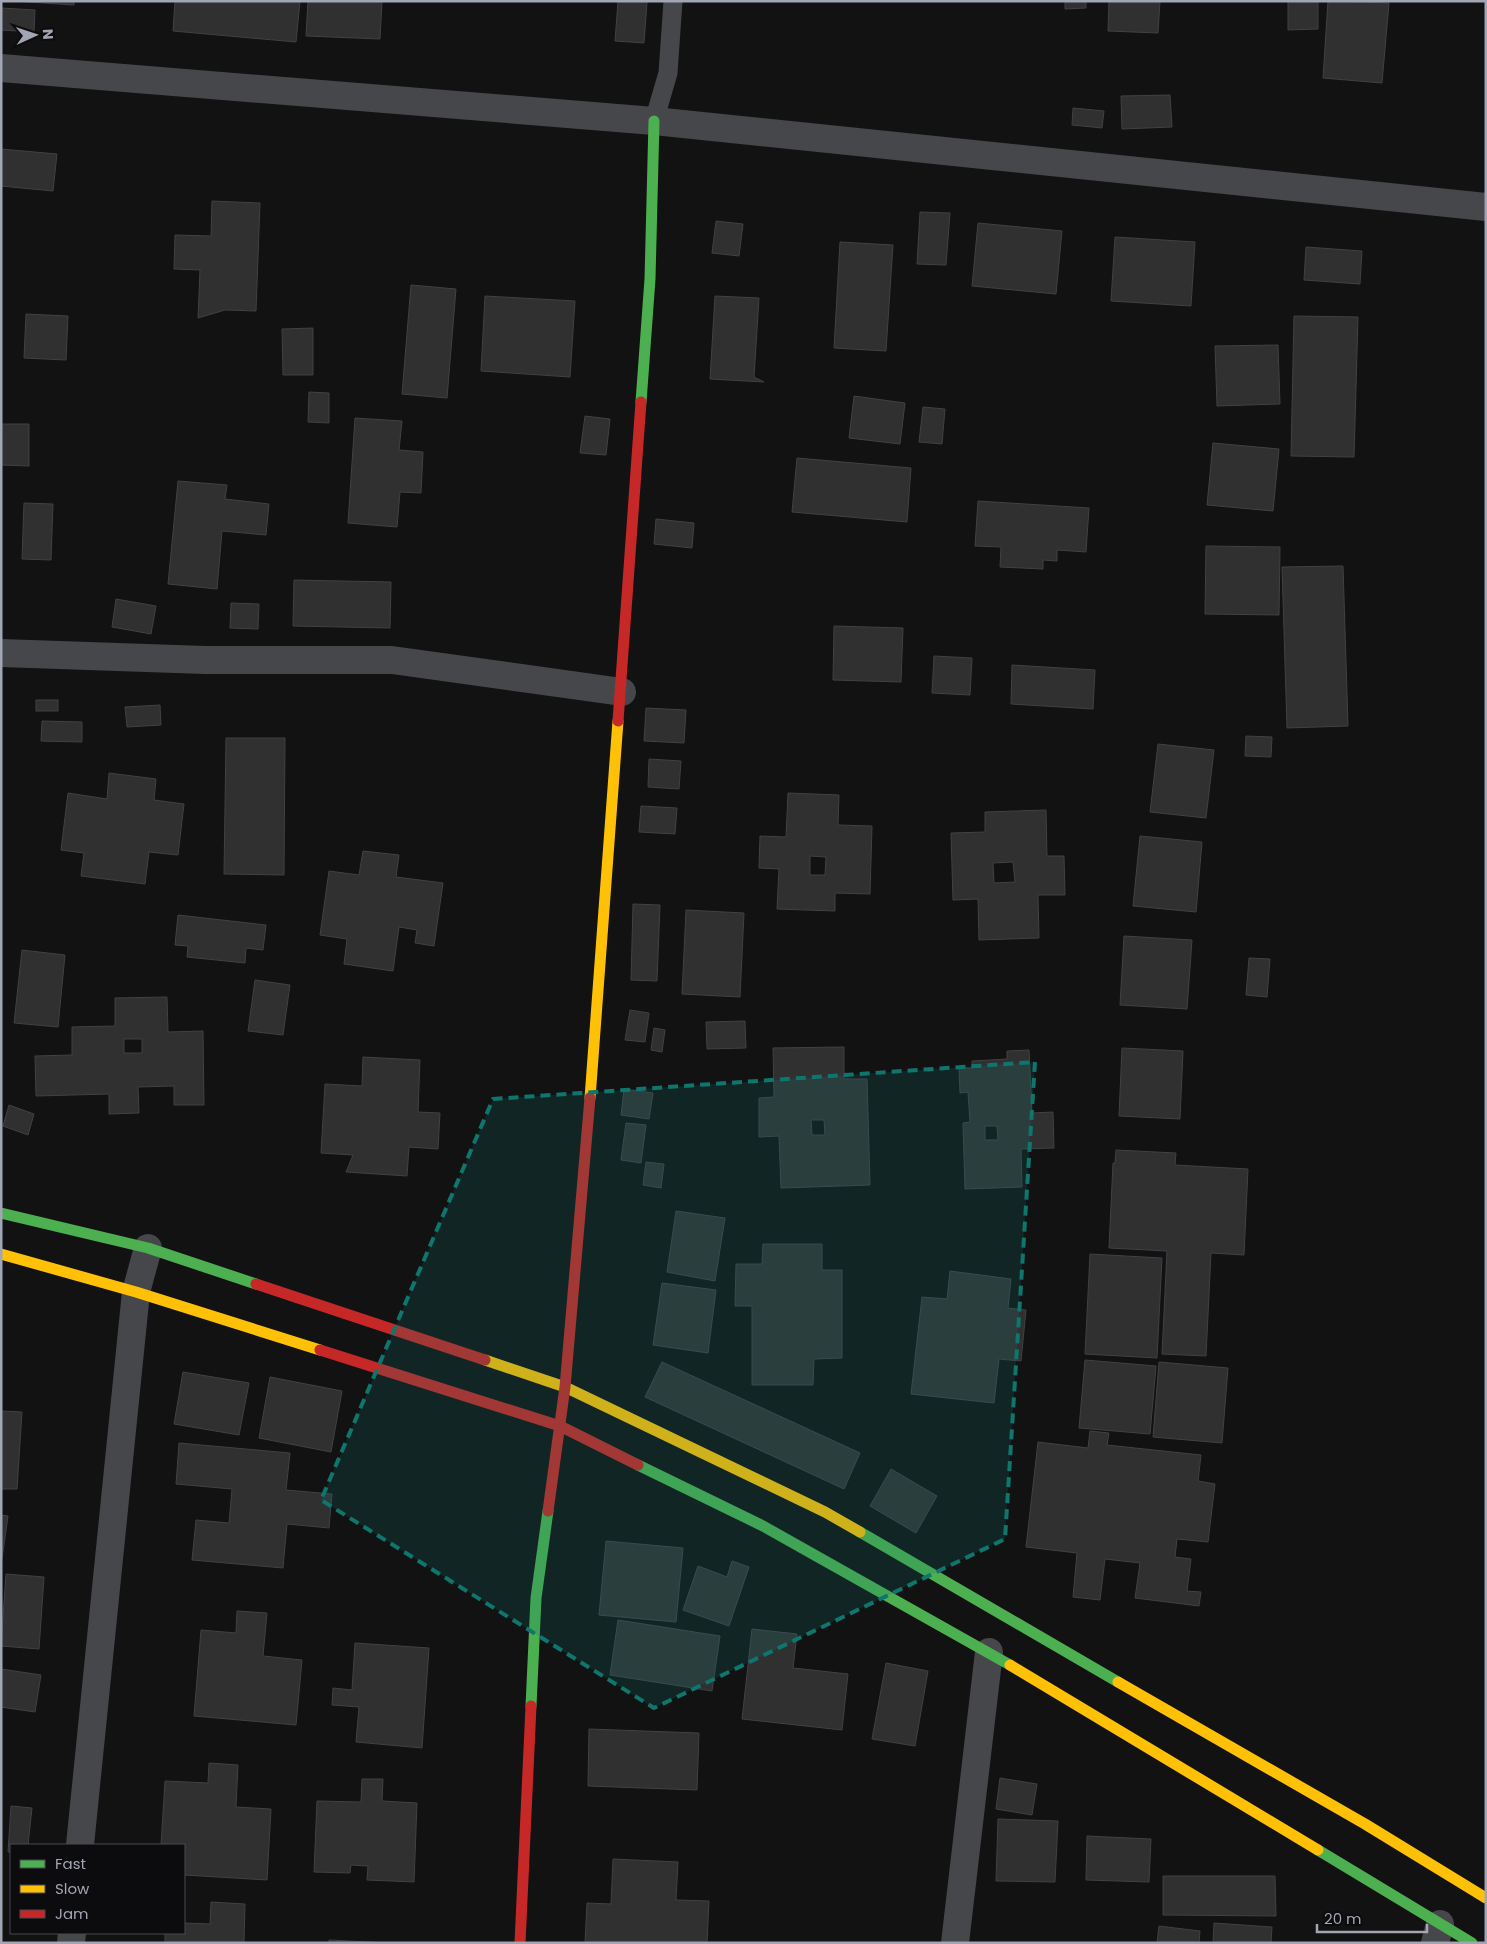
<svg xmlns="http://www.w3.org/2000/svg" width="1487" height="1944" font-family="Poppins,sans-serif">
<rect width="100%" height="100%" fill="#121212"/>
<g fill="#303031" stroke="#414146" fill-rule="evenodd">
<path d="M13,1H74V5Z"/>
<path d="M175,1H300L296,42L173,31Z"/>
<path d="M308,1H382L380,39L306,36Z"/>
<path d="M618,1L647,2L644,43L615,41Z"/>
<path d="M1065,1H1086V8L1065,9Z"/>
<path d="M1109,1H1160L1158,33L1108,31Z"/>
<path d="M1288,1H1318V29L1288,30Z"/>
<path d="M1328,1L1389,3L1382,83L1323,78Z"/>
<path d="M2,8L35,10L34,32L1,30Z"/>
<path d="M1170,95L1172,127L1122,129L1121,96Z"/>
<path d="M1073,108L1104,111L1102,128L1072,125Z"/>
<path d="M1,149L57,154L53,191L1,186Z"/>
<path d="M212,201L260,203L256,311L225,310L198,318L200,270L174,269L175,235L211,236Z"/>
<path d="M920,212L950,213L946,265L917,264Z"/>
<path d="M716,221L743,224L739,256L712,253Z"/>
<path d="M978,223L1062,231L1056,294L972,286Z"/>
<path d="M1115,237L1195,242L1191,306L1111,301Z"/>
<path d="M840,242L893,245L886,351L834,348Z"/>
<path d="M1306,247L1362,251L1360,284L1304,280Z"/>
<path d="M411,285L456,289L447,398L402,394Z"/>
<path d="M485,296L575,301L570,377L481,371Z"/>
<path d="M715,296L759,298L754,377L764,382L710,379Z"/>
<path d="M26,314L68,316L66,360L24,358Z"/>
<path d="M1294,316L1358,317L1354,457L1291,456Z"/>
<path d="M313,328V375H283L282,329Z"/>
<path d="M1278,345L1280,404L1217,406L1215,346Z"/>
<path d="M309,392L329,393V423L308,422Z"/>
<path d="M854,396L905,403L900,444L849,438Z"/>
<path d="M923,407L945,409L942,444L919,442Z"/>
<path d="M585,416L610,419L606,455L580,453Z"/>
<path d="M355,418L402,421L399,450L423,452L421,493L400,492L397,527L348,523Z"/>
<path d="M1,424H29V466L1,465Z"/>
<path d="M1213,443L1279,449L1273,511L1207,505Z"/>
<path d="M797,458L911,468L907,522L792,512Z"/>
<path d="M178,481L227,485L225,499L269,504L266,535L222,531L217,589L168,584Z"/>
<path d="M978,501L1089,508L1086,552L1057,550V561L1043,560V569L1000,567L1001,547L975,546Z"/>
<path d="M24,503L53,504L51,560L22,559Z"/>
<path d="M656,519L694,523L692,548L654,544Z"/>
<path d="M1206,546L1280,547L1279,615L1205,614Z"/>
<path d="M1343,566L1348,726L1287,728L1282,567Z"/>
<path d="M294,580L391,582L390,628L293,626Z"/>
<path d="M116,599L156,606L151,634L112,627Z"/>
<path d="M231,603L259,604L258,629L230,628Z"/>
<path d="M834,626L903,628L901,682L833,680Z"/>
<path d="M934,656L972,658L970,695L932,693Z"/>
<path d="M1012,665L1095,670L1093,709L1011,704Z"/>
<rect x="36" y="700" width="22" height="11"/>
<path d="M160,705L161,725L127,727L125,707Z"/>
<path d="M646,708L686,710L684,743L644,741Z"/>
<path d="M42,721L82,722V742L41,741Z"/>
<path d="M1246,736L1272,737L1271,757L1245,756Z"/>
<path d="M226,738H285L284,875L224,874Z"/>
<path d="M1158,744L1214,750L1206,818L1150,812Z"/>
<path d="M649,759L681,761L679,789L648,787Z"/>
<path d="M109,773L156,779L154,800L184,804L178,855L149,852L145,884L81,876L84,853L61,850L68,793L107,799Z"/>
<path d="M788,793L839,795L838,825L872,826L870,894L835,893V911L777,909L779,869L759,868L760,836L786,837ZM810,856L826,857L825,875H810Z"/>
<path d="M641,806L677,808L675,834L639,832Z"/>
<path d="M1046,810L1047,856H1064L1065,895H1038L1039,938L979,940L978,899L953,900L951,833L985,832V812ZM1013,862L1015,882L994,883L993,863Z"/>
<path d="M1140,836L1202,842L1196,912L1133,906Z"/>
<path d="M363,851L399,855L396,877L443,883L434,946L415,943L417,930L399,927L393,971L344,964L347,939L320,935L329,871L359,875Z"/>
<path d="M633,904L660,905L657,981L631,980Z"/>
<path d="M686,910L744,913L740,997L682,994Z"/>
<path d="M178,915L266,925L263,950L246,948L245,963L187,957L188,946L175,945Z"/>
<path d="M1124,936L1192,940L1187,1009L1120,1005Z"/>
<path d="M22,950L65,955L58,1027L14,1023Z"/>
<path d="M1249,958L1270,959L1267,997L1246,995Z"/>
<path d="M255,980L290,985L283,1035L248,1031Z"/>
<path d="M167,997L168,1032L203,1031L204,1105H174V1086L138,1087L139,1113L109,1114V1094L36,1096L35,1056L72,1055V1027L115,1026V998ZM124,1039H142V1053H124Z"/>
<path d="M630,1010L649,1013L645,1042L625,1040Z"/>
<path d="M745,1021L746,1048L707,1049L706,1022Z"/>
<path d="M654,1028L665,1030L662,1052L651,1050Z"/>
<path d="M844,1047V1079H867L870,1185L781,1188L779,1136L759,1137V1098L774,1097L773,1048ZM811,1120H824L825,1135H812Z"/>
<path d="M1122,1048L1183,1051L1180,1119L1119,1116Z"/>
<path d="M1029,1050L1032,1113L1053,1112L1054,1148L1021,1149L1022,1187L965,1189L963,1123L970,1122L968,1092L960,1093L959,1068H972V1061L1007,1059V1051ZM985,1126H997L998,1140H985Z"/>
<path d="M363,1057L420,1060L418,1112L440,1113L438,1149L409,1147L407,1176L346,1172L353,1155L321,1153L325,1084L362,1086Z"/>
<path d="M624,1089L653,1093L649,1119L621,1115Z"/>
<path d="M9,1105L34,1114L28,1135L3,1126Z"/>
<path d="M626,1123L646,1125L641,1163L621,1160Z"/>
<path d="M1116,1150L1176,1153L1175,1165L1248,1169L1244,1255L1211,1253L1206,1356L1162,1354L1167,1251L1109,1248L1113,1163H1115Z"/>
<path d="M646,1162L664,1164L661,1188L643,1185Z"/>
<path d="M676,1211L725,1218L715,1281L667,1272Z"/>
<path d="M763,1244H822V1270H842V1358L814,1359L813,1385H752V1306H735L736,1264H762Z"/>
<path d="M1090,1254L1162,1258L1157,1358L1085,1354Z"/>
<path d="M950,1271L1011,1279L1008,1308L1026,1310L1021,1361L999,1359L994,1403L911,1394L922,1297L947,1299Z"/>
<path d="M662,1283L716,1290L708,1353L653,1345Z"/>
<path d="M1085,1360L1156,1366L1150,1434L1079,1428Z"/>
<path d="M662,1362L860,1453L844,1489L645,1397Z"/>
<path d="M1159,1362L1228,1368L1222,1443L1153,1437Z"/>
<path d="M183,1372L249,1383L239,1435L174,1424Z"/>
<path d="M270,1377L342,1391L331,1452L259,1438Z"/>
<path d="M1,1411L22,1412L17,1489H1Z"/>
<path d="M1090,1431L1109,1433L1107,1445L1201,1455L1198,1481L1215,1484L1208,1542L1177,1539L1175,1557L1191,1559L1187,1591L1201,1592L1199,1606L1135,1598L1140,1563L1105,1559L1100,1600L1073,1597L1077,1553L1026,1547L1038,1442L1088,1448Z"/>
<path d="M179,1443L290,1453L286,1490L332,1494L329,1528L287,1524L283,1568L192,1560L196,1520L229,1523L232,1489L176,1484Z"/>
<path d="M891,1469L937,1496L916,1533L870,1506Z"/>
<path d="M1,1515L8,1516L2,1559H1Z"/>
<path d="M606,1541L683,1548L676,1622L599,1615Z"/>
<path d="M732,1561L749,1567L729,1626L683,1610L698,1566L727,1577Z"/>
<path d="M6,1574L44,1577L39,1649L1,1646Z"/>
<path d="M237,1611L267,1613L263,1656L302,1660L296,1725L194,1716L201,1630L236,1633Z"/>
<path d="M618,1620L720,1636L712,1691L610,1675Z"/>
<path d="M752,1629L797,1634L793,1668L848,1674L842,1730L742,1719Z"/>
<path d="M355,1643L429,1648L422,1748L356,1742L359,1707L332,1705L333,1688L352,1690Z"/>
<path d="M886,1663L928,1671L915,1746L872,1739Z"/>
<path d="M1,1669L41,1675L35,1712L1,1707Z"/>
<path d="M589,1729L699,1733L697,1790L588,1786Z"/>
<path d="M209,1763L238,1765L236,1807L271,1809L267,1880L184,1875V1845H161L165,1781L208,1783Z"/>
<path d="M1000,1778L1037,1784L1032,1815L996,1809Z"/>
<path d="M362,1779H383L382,1801L417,1803L414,1882L367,1880L368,1866L351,1865L350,1873L314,1872L317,1801L361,1802Z"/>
<path d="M11,1806L32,1808L28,1845H11V1852H8Z"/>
<path d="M998,1819L1058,1821L1055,1882L996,1881Z"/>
<path d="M1087,1836L1151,1839L1149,1882L1086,1880Z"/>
<path d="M613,1859L678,1862L676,1900L709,1901L707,1943H585L587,1903L611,1904Z"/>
<path d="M1163,1876H1275L1276,1916L1163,1915Z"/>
<path d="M211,1902L245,1904L244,1943H165V1933H184V1923L210,1924Z"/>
<path d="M1214,1923L1272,1927L1271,1943H1213Z"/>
<path d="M1159,1926L1200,1931L1199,1943H1157Z"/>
<path d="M329,1940L389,1943H329Z"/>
</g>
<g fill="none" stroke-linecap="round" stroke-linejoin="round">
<path stroke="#46474b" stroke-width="19" d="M654,121L668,73L673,1"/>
<g stroke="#46474b" stroke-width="28">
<path d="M1,68L654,121L1486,207"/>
<path d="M1,653L205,660H392L622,692"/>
<path d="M80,1845L136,1292L148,1248"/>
<path d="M71,1943L72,1933"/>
<path d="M955,1943L989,1652"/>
<path d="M1435,1943L1440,1924"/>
</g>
<g stroke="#4caf50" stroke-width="11">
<path d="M641,402L650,279L654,121"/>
<path d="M1,1213L148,1248L256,1284"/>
<path d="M638,1465L763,1526L1010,1665"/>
<path d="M860,1532L1118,1682"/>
<path d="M531,1706L536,1598L548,1511"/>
<path d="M1318,1850L1472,1943"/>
</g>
<g stroke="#ffc107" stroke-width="11">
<path d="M590,1098L618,721"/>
<path d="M1,1254L136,1292L320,1350"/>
<path d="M485,1360L565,1387L825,1512L860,1532"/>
<path d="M1010,1665L1318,1850"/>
<path d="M1118,1682L1365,1824L1486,1898"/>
</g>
<g stroke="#c62828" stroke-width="11">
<path d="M618,721L641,402"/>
<path d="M256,1284L485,1360"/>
<path d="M320,1350L560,1426L638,1465"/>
<path d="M548,1511L565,1387L590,1098"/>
<path d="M520,1943L531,1706"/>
</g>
</g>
<path fill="#0f766e" fill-opacity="0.2" stroke="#0f766e" stroke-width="4" stroke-dasharray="10 6" stroke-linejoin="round" d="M1035,1062L1005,1539L654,1708L321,1500L493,1099Z"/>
<rect width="1487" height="1944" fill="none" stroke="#a2a5b3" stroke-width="5"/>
<rect x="10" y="1844" width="175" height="90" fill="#0c0c0e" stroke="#484950"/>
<rect x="20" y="1860" width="25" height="8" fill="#4caf50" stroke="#484950"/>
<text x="55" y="1869" font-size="15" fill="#a2a5b3">Fast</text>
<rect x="20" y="1885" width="25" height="8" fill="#ffc107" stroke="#484950"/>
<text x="55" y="1894" font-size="15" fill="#a2a5b3">Slow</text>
<rect x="20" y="1910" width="25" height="8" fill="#c62828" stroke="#484950"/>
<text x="55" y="1919" font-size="15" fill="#a2a5b3">Jam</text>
<g transform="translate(35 35) rotate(87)" stroke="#0c0c0e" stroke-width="4" paint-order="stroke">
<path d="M0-4L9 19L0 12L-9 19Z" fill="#a2a5b3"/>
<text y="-8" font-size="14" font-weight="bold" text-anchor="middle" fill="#a2a5b3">N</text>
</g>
<path d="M1317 1924v8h110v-8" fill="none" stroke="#a2a5b3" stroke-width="2.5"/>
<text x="1324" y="1924" font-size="15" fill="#a2a5b3" stroke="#0c0c0e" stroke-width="4" paint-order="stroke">20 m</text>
</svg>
